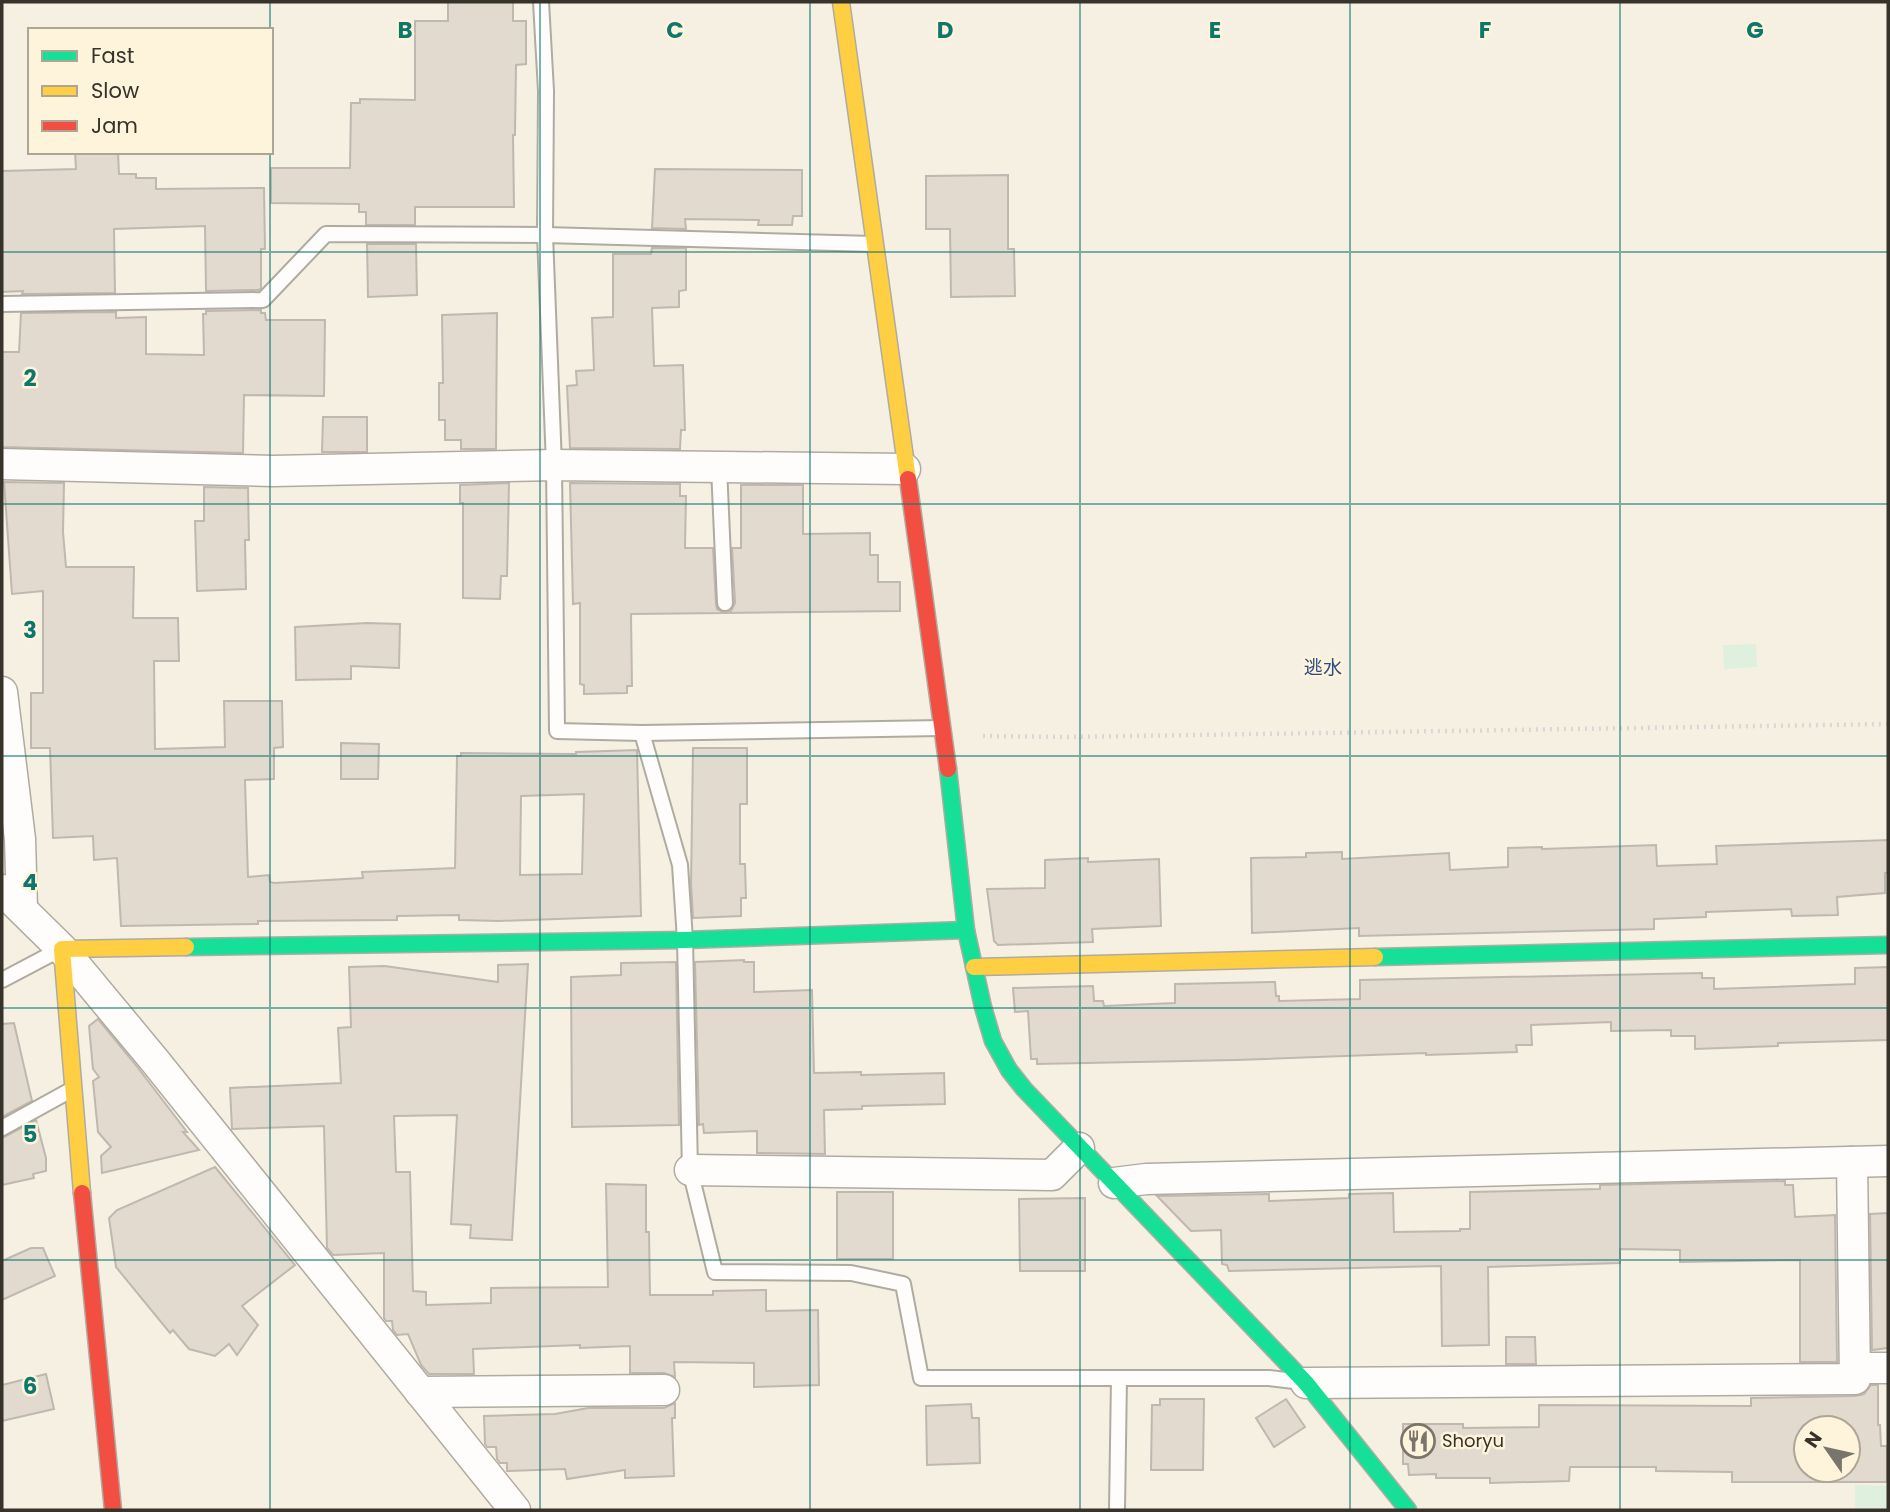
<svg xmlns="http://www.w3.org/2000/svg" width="1890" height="1512" font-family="Poppins,'Noto Sans JP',sans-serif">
<rect width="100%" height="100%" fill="#f6f0e3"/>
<g fill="#dff0de">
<path d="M1756,644L1757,667L1724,669L1723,645Z"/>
<path d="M1855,1485L1888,1486V1510H1855Z"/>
</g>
<g fill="#e2d9cf" stroke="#bfb8b0" stroke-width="2" fill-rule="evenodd">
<path d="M448,2H513V21H526V64L516,65L515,135H513L514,207H415V225H366V212H359V204L271,203V168H350L351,103H360V99L415,100V21H448Z"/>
<path d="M75,152H118L119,174H136V178H156V189L264,188L265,249H261V288L259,290L206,291L205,226L114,229L115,293L22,294L23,291L2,292V171L76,169Z"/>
<path d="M655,169L802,170V216H793L792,225H758L759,220L685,219L686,229L652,228Z"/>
<path d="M1008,175V249H1014L1015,296L951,297L950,229H926V176Z"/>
<path d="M367,244H416L417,295L368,297Z"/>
<path d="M652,248H686V290L679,291V307L652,308L654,366L683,365L685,430H681L680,449L570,448L567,386L577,385L576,371L594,370L592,318L613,317V254H651Z"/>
<path d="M261,310V313H265L266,320H325L324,396L244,395L243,453L2,447V352H19L21,313L116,312V318L146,317V354L204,355L203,314H206V311Z"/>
<path d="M497,313L496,449H461V440H445V420H439V383H443L442,315Z"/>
<path d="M323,417H367V452H322Z"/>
<path d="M4,482L64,483L63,532L66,567H134L133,618H178L179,661H154L155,749L225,747L224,701H282L283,747L274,748V779L245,780L248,877L269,875L270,882L274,883L363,878L362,872L455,868L457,756H461V753L576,754V752L637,750L641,916L499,921L459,920V915L397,916V920L258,921V924L121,926L117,858L94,860L93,836L53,838L50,748H31V693H43V591L12,594ZM584,794L582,874L520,875L521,796Z"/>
<path d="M509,483L507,576H501L500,599L463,598V503H460V485Z"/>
<path d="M570,483L680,484V496H686L685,548H713L716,604L717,609L725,613L631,614L632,686H627V693L584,694V685L580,684V603L573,604Z"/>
<path d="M741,485H803V534L870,533V555H878V582H900V611L725,613L731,611L735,603L732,548H741Z"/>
<path d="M204,487L248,488L249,540H245L246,589L197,591L195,521H204Z"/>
<path d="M367,623L400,624L399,668L351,666V679L296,680L295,627Z"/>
<path d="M341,743L379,744L378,779H341Z"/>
<path d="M693,748H747V804H740V864H745L746,898H741V916L693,918L691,884Z"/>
<path d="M1888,840V873H1885V893L1837,897L1838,915L1792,916L1791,909L1706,912V917L1654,919V929L1359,936V928L1252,933L1251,858L1306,857V853L1342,852V859L1449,853L1450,870L1508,867V848L1542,847V849L1656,845L1657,866L1717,864L1716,846Z"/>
<path d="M1088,858V862L1159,859L1161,926L1092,929L1093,942L998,945L994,941L987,889L1045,888V860Z"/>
<path d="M744,960V962H754V992L812,990L814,1073L861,1072V1075L944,1073L945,1104L862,1106V1109L824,1110L825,1154L757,1153V1131L704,1133L703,1124L699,1125L695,962Z"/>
<path d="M676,962L679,1125L572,1127L571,977L621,975V963Z"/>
<path d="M528,964L512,1240L470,1238L471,1225L451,1224L457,1115L394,1116L396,1172H410L413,1291L426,1292V1305L491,1303V1288L608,1287L606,1184L646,1185V1232H649L650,1295H713V1291L766,1290V1311L818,1310L819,1385L754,1387V1363L674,1362L675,1377L664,1373H630V1346L580,1348V1345L473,1349L474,1374H429L421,1365L408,1334L397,1335L393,1330L392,1321H386L384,1318V1253L333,1255L327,1248L324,1126L232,1129L230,1088L341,1083L338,1028L351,1027L349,967L385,966L498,982V965Z"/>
<path d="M1888,967V1040L1778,1043V1046L1695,1049V1036H1671V1030L1611,1031V1022L1531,1025L1532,1045H1516L1517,1052L1426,1055V1053L1237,1060L1037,1064V1059H1031L1028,1011L1015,1012L1013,988L1093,986L1094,1001H1103L1104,1006L1175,1003V984L1275,982L1276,996H1279V1001L1360,999V980L1702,973V978H1714V989L1855,984V968Z"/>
<path d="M98,1019L135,1064L187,1132H183L199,1150L102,1173L101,1156L111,1147L98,1132L93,1081L99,1077L93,1069L89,1026Z"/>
<path d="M14,1023L32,1101L2,1117V1024Z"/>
<path d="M36,1120L46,1158V1171L33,1174L34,1178L2,1185V1138Z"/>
<path d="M215,1167L295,1265L242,1306L258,1325L237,1355L229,1344L215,1356L189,1349L173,1330L170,1333L116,1267L109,1218L117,1210Z"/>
<path d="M1785,1181V1185H1793L1795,1217L1835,1215L1837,1362H1800V1260L1680,1262V1250L1620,1249V1263L1488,1267L1489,1345L1442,1346L1441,1266L1229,1271L1227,1265L1222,1264L1221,1230L1191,1231L1157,1196L1269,1194V1201L1349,1198V1194L1393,1193L1394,1232L1460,1231V1229H1470V1192L1600,1189V1185Z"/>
<rect x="837" y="1192" width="56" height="67"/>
<path d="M1085,1198V1271H1020L1019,1199Z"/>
<path d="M1888,1213V1348L1872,1350L1870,1214Z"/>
<path d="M31,1248H43L55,1276L2,1300V1261Z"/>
<path d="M1506,1337H1535L1536,1364H1506Z"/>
<path d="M46,1374L54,1409L2,1421V1385Z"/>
<path d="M1871,1385H1878V1425H1880L1881,1446H1887V1482H1732V1472L1656,1471V1467H1570L1569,1481L1490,1483V1478H1436V1474L1409,1475L1408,1464H1403V1424H1463V1428L1539,1427V1405L1751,1406V1398L1855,1396L1864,1394ZM1806,1428H1848V1470H1806Z"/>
<path d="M1160,1399H1204L1203,1470H1151L1152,1405H1160Z"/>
<path d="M1286,1399L1305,1427L1274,1447L1256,1418Z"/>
<path d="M675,1403V1418H672L674,1476L625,1478V1470L567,1479L565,1469L507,1471V1463H500L497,1459L496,1447H487L485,1444L484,1416L555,1414L588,1408H664Z"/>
<path d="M971,1404L972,1418H979L980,1463L927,1465L926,1406Z"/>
</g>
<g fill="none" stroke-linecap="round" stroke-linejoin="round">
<g stroke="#b0aba1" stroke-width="18">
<g id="lane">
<path d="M541,2L546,91L545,235L554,465L557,731L642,733L941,728"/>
<path d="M2,304L263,300L326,234L545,235L874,244"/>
<path d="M719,467L725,603"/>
<path d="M642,733L680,865L685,940L690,1170L715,1272L851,1273L903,1284L921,1378H1269L1294,1381"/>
<path d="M2,980L59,950"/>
<path d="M2,1128L71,1090"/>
<path d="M1117,1510L1119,1378"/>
</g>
</g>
<g stroke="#b0aba1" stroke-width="33">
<g id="street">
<path d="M2,464L273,471L554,465L905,469"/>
<path d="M2,692L20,839L22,909"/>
<path d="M2,890L62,949L155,1061L515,1510"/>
<path d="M690,1170L1052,1175L1079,1148"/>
<path d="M1114,1183L1146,1179L1888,1161"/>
<path d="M1856,1368H1888"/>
<path d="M1306,1383L1855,1379L1852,1162"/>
<path d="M420,1392L664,1390"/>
</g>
</g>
<g stroke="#b0aba1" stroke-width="19">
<g id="fast">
<path d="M948,769L966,930L983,1007L993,1041L1009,1070L1024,1089L1306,1383L1408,1510"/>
<path d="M186,947L685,940L966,930"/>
<path d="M1375,957L1888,945"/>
</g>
</g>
<g stroke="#b0aba1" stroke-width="19">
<g id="slow">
<path d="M841,2L908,479"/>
<path d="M974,967L1375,957"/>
<path d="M82,1193L62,949L186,947"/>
</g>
</g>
<g stroke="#b0aba1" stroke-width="19">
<g id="jam">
<path d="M908,479L948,769"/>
<path d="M82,1193L113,1510"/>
</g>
</g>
<path stroke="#d9d7d4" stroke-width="4.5" stroke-dasharray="2 5" stroke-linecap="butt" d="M983,736L1066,737L1888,724"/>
<use href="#lane" stroke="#fefdfb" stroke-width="14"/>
<use href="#street" stroke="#fefdfb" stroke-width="30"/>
<use href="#fast" stroke="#16e098" stroke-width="16"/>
<use href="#slow" stroke="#ffcf43" stroke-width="16"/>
<use href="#jam" stroke="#f24e42" stroke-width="16"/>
</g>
<path fill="none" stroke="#0f766e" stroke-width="2" stroke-opacity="0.55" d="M270,2V30M540,2V1510M810,2V1510M1080,2V1510M1350,2V1510M1620,2V1510M270,152V1510M2,252H1888M2,504H1888M2,756H1888M2,1008H1888M2,1260H1888"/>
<defs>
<g id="restaurant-ring" transform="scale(1.75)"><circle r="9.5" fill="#fef3db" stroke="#7a756b" stroke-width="1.5"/><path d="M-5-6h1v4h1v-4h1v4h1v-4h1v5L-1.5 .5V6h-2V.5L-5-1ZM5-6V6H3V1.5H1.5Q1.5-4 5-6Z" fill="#7a756b"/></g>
</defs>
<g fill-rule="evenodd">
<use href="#restaurant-ring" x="1418" y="1441"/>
</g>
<g text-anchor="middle" stroke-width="5" stroke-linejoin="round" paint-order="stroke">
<g font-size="18" fill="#37332a" stroke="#fef3db" text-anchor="start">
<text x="1442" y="1447">Shoryu</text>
</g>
<g font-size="19" fill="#2c4e85" stroke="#fef3db">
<text x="1323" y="674">逃水</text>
</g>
</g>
<g font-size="23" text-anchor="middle" font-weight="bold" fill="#0f766e" stroke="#fef3db" stroke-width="5" stroke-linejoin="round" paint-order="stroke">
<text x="405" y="38">B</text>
<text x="675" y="38">C</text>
<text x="945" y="38">D</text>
<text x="1215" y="38">E</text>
<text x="1485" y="38">F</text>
<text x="1755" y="38">G</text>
<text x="30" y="386">2</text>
<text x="30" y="638">3</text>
<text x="30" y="890">4</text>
<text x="30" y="1142">5</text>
<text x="30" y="1394">6</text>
</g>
<rect width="1890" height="1512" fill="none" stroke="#37332a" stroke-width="7"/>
<rect x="28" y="28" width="245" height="126" fill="#fef3db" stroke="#aea694" stroke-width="2"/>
<rect x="42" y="51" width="35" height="10" fill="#16e098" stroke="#aea694" stroke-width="2"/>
<text x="91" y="63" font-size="21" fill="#37332a">Fast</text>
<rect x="42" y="86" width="35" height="10" fill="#ffcf43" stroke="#aea694" stroke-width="2"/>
<text x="91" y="98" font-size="21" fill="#37332a">Slow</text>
<rect x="42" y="121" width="35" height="10" fill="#f24e42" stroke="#aea694" stroke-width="2"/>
<text x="91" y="133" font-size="21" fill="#37332a">Jam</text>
<g transform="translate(1827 1449) rotate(304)"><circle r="33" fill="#fef3db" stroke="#aea694" stroke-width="2"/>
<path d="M0-5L12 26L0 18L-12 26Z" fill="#7a756b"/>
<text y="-10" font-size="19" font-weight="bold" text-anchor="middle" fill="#37332a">N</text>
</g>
</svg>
